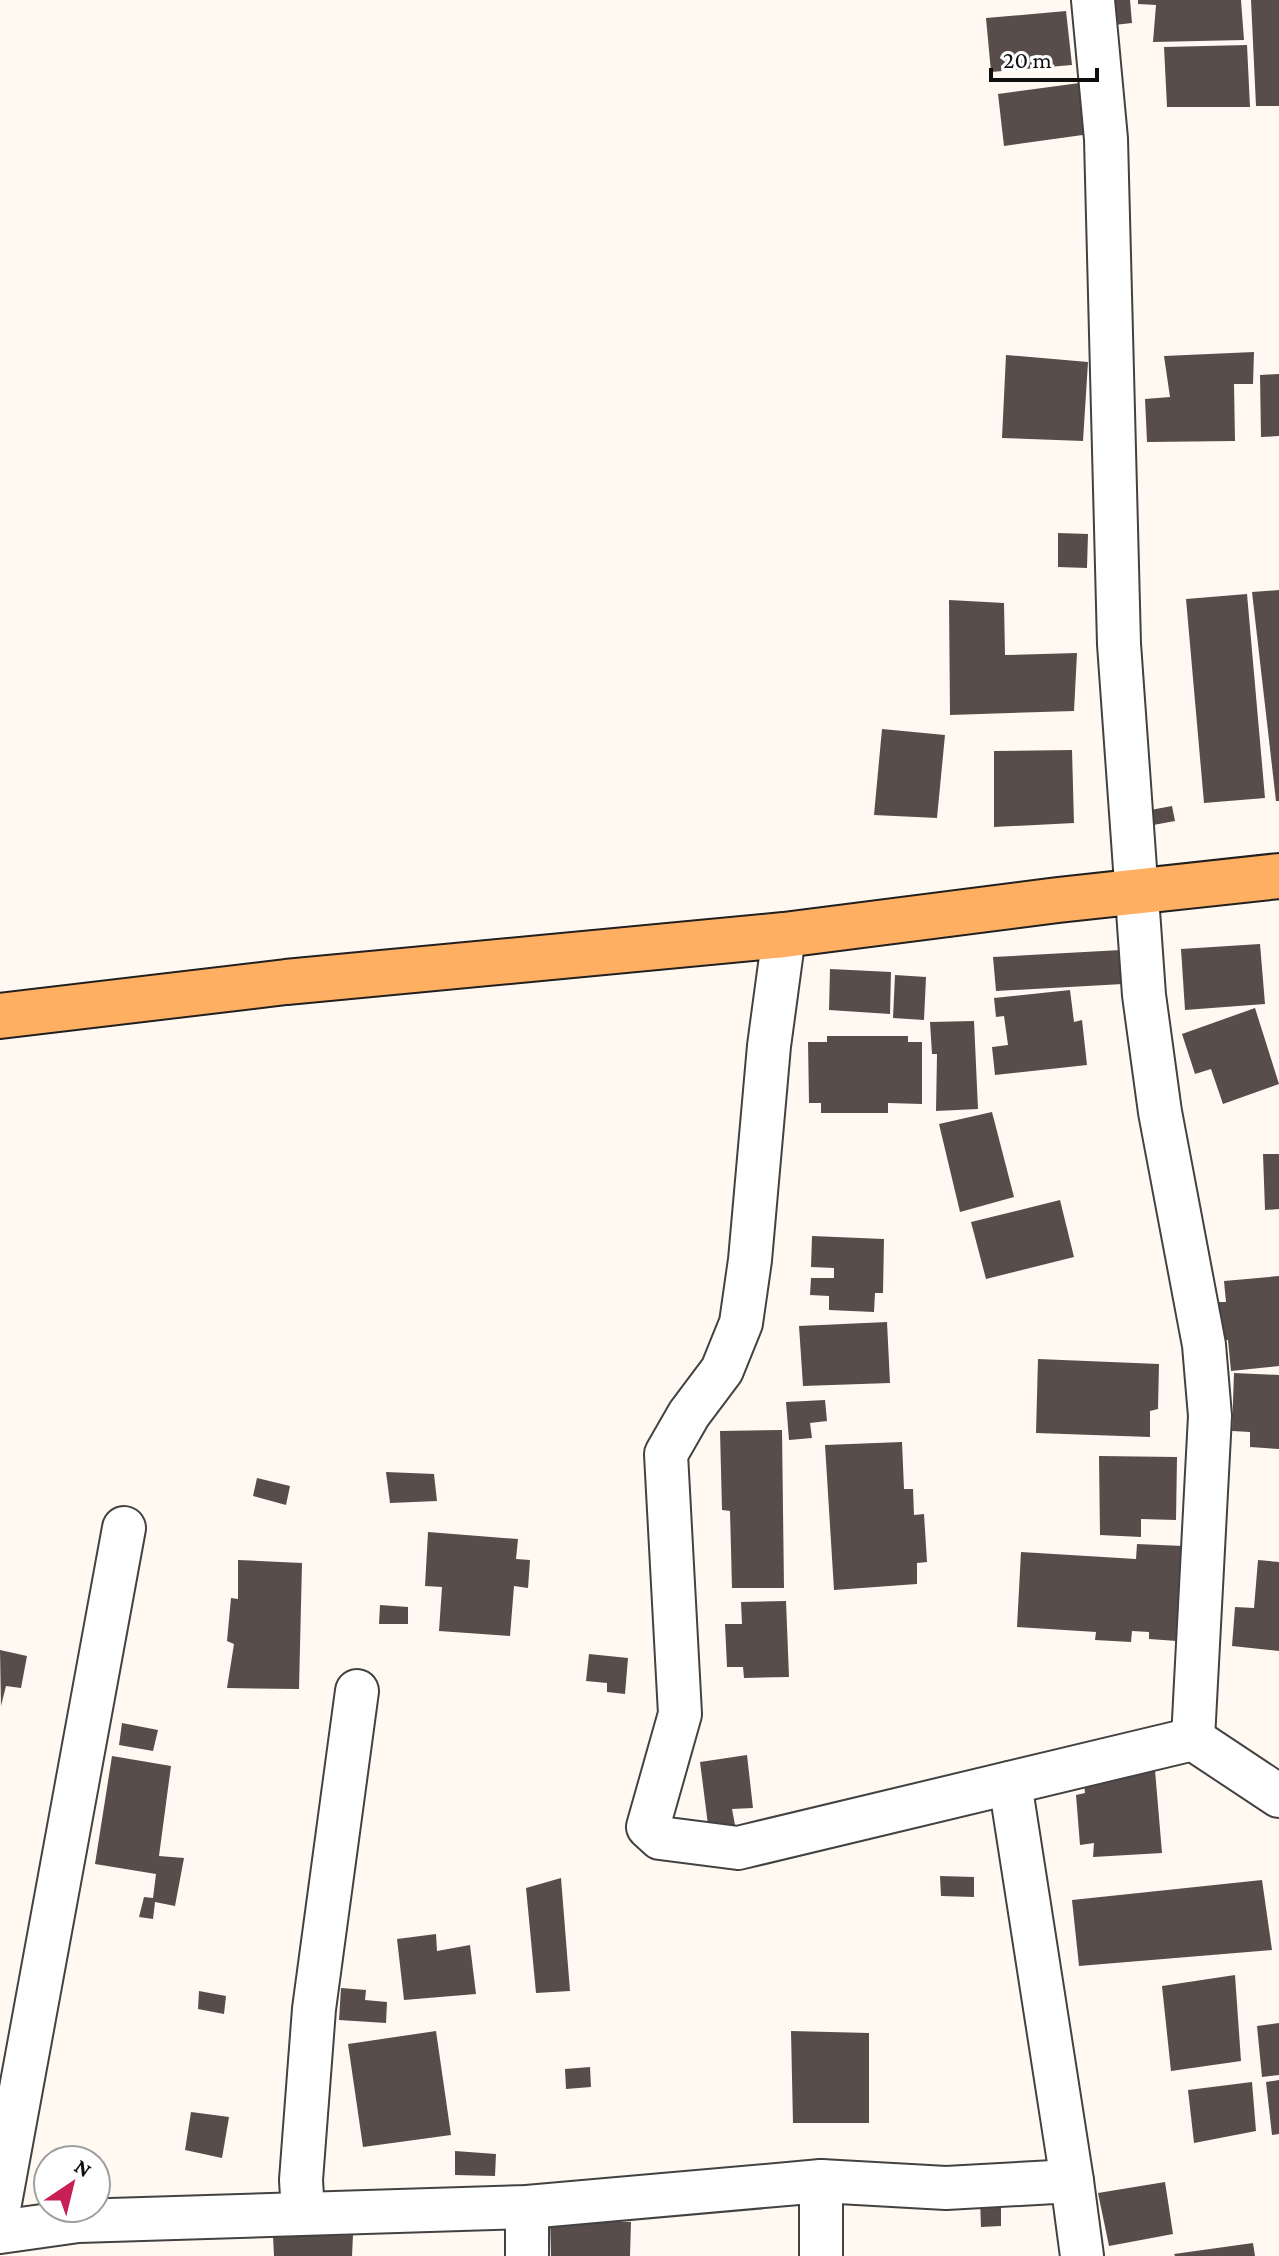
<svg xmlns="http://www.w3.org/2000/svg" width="1279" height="2256" font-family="'Crimson Pro',serif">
<rect width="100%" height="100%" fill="#fff9f1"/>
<g fill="#594d4b">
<path d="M1113,0H1130L1132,23L1114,25Z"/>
<path d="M1138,0H1241L1244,40L1153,42L1156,5L1138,4Z"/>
<path d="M1251,0H1279V106H1256Z"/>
<path d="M1066,11L1072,65L991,72L986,18Z"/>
<path d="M1247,45L1250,107H1167L1164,47Z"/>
<path d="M1087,82L1097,133L1004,146L998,94Z"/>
<path d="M1254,352L1253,384H1234L1235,441L1147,442L1145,399L1170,397L1164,356Z"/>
<path d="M1006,355L1088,362L1083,441L1002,438Z"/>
<path d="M1279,374V436L1261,437L1260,375Z"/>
<path d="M1058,533L1088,534L1087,568L1058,567Z"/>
<path d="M1279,590V801H1276L1252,592Z"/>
<path d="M1247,594L1265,798L1204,803L1186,599Z"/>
<path d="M949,600L1004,603L1005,655L1077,653L1074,711L950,715Z"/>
<path d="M882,729L945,735L937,818L874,815Z"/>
<path d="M1072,750L1074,823L994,827V751Z"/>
<path d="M1172,806L1175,821L1148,826L1145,811Z"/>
<path d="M1260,944L1265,1004L1185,1010L1181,949Z"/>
<path d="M1121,950L1123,984L996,991L993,957Z"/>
<path d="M830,969L891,972L890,1014L829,1010Z"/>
<path d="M895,975L926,977L924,1020L893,1018Z"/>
<path d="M1070,990L1074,1022L1082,1020L1087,1065L995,1075L992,1047L1008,1045L1004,1016L996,1017L994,998Z"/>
<path d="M1255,1008L1279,1084L1223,1104L1211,1069L1195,1074L1182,1034Z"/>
<path d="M974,1021L978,1109L936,1111L937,1054H932L930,1022Z"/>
<path d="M827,1036H908V1042H922V1104L888,1103V1113H821V1103H809L808,1042H827Z"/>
<path d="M992,1112L1014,1197L960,1212L939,1124Z"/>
<path d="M1263,1154H1279V1209L1265,1210Z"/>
<path d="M1060,1200L1074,1257L986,1279L971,1222Z"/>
<path d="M812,1236L884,1239L883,1293H875L874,1312L829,1310V1296L810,1295L811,1278H834V1268L811,1267Z"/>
<path d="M1279,1276V1366L1231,1371L1228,1340L1219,1341L1215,1302H1226L1224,1281Z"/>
<path d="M887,1322L890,1383L803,1386L799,1326Z"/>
<path d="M1038,1359L1159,1364L1158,1409L1150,1411V1437L1036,1433Z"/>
<path d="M1234,1373L1279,1375V1449L1250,1447V1432L1232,1431Z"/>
<path d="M825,1400L827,1421L810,1423L812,1438L789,1440L786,1402Z"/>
<path d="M782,1430L784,1588H732L730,1511L722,1510L720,1431Z"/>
<path d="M902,1442L904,1489H913L914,1515L924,1514L927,1562L917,1563V1584L834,1590L825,1445Z"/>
<path d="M1099,1456L1177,1457L1176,1520L1141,1519V1537L1100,1535Z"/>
<path d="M386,1472L434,1474L437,1501L390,1503Z"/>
<path d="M257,1478L290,1486L286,1505L253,1496Z"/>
<path d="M428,1532L518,1539L516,1559L530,1560L528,1588L514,1586L510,1636L439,1631L442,1587L425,1586Z"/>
<path d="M1137,1544L1183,1546L1177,1641L1149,1639V1632L1132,1631L1131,1642L1095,1640L1096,1632L1017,1627L1021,1552L1136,1559Z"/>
<path d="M238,1560L302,1563L299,1689L227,1688L234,1644L227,1641L231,1598L238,1599Z"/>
<path d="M1258,1560L1279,1562V1651L1232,1646L1235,1607L1254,1608Z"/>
<path d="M786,1601L789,1677L744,1678L743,1667H727L725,1624H742L741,1602Z"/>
<path d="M380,1605L408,1607V1624H379Z"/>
<path d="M0,1650L27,1656L21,1688L6,1686L1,1706Z"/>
<path d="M589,1654L628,1658L625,1694L607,1692V1683L586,1681Z"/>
<path d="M122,1723L158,1730L153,1751L119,1745Z"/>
<path d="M747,1755L753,1808L732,1809L735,1825H708L700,1762Z"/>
<path d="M112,1756L171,1766L159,1856L184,1858L175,1906L155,1902L153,1919L139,1917L144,1897L153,1898L156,1874L95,1864Z"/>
<path d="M1155,1770L1162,1853L1093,1857L1094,1843L1080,1845L1076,1795L1085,1793L1083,1774Z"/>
<path d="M940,1876L974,1877V1897L941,1896Z"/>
<path d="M561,1878L570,1991L536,1993L526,1888Z"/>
<path d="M1262,1880L1272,1950L1079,1966L1072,1900Z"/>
<path d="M436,1934L437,1951L470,1945L476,1994L404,2000L397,1939Z"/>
<path d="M1235,1975L1241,2061L1171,2071L1162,1986Z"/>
<path d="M341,1988L366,1990L365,2000L387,2002L386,2023L339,2020Z"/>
<path d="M199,1991L226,1996L224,2014L198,2009Z"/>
<path d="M1279,2023V2075L1262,2077L1257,2026Z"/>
<path d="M436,2031L451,2135L363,2147L348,2044Z"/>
<path d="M791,2031L869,2033V2123H793Z"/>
<path d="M590,2067L591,2087L566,2089L565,2069Z"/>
<path d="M1279,2080V2134L1272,2135L1266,2082Z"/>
<path d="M1252,2082L1256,2131L1194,2143L1188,2090Z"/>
<path d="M191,2112L229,2117L222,2158L185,2150Z"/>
<path d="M455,2151L496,2154L495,2176L455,2175Z"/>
<path d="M1165,2182L1173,2234L1109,2246L1098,2193Z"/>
<path d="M980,2200H1001V2226L981,2227Z"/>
<path d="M550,2219L631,2222L630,2256H551Z"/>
<path d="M353,2235L352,2256H274L273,2236Z"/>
<path d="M1253,2243L1255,2256H1175L1174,2254Z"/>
</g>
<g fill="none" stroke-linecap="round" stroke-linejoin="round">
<g stroke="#424242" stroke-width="46">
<g id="minor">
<path d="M1093,0L1106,139L1119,644L1144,995L1160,1112L1204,1345L1210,1416L1193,1739"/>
<path d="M784,935L769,1046L750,1260L741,1323L722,1370L689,1414L666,1454L680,1714L648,1827L660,1838L738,1848L1193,1739L1279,1796"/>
<path d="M1010,1783L1072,2181"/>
<path d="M0,2203L124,1528"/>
<path d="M303,2213L301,2180L314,2009L357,1691"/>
<path d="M0,2232L78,2221L527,2207L821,2181L946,2188L1072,2181L1082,2256"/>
<path d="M527,2256V2207"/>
<path d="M821,2256V2181"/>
</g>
</g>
<g stroke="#202020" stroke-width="48">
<path id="major" d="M0,1016L286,982L784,935L1058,900L1279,876"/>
</g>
<use href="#minor" stroke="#fff" stroke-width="42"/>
<use href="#major" stroke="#ffaf62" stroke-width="44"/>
</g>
<g transform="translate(72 2184) rotate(35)"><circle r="38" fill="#ffffff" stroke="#9f9f9f" stroke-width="2"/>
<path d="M0-6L14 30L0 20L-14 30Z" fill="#c81f54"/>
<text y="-12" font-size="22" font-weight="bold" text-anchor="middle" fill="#0f0f0f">N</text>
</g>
<path d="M991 68v12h106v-12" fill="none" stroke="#0f0f0f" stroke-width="4"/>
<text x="1003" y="68" font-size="24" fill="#0f0f0f" stroke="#ffffff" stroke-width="6" paint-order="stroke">20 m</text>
</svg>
